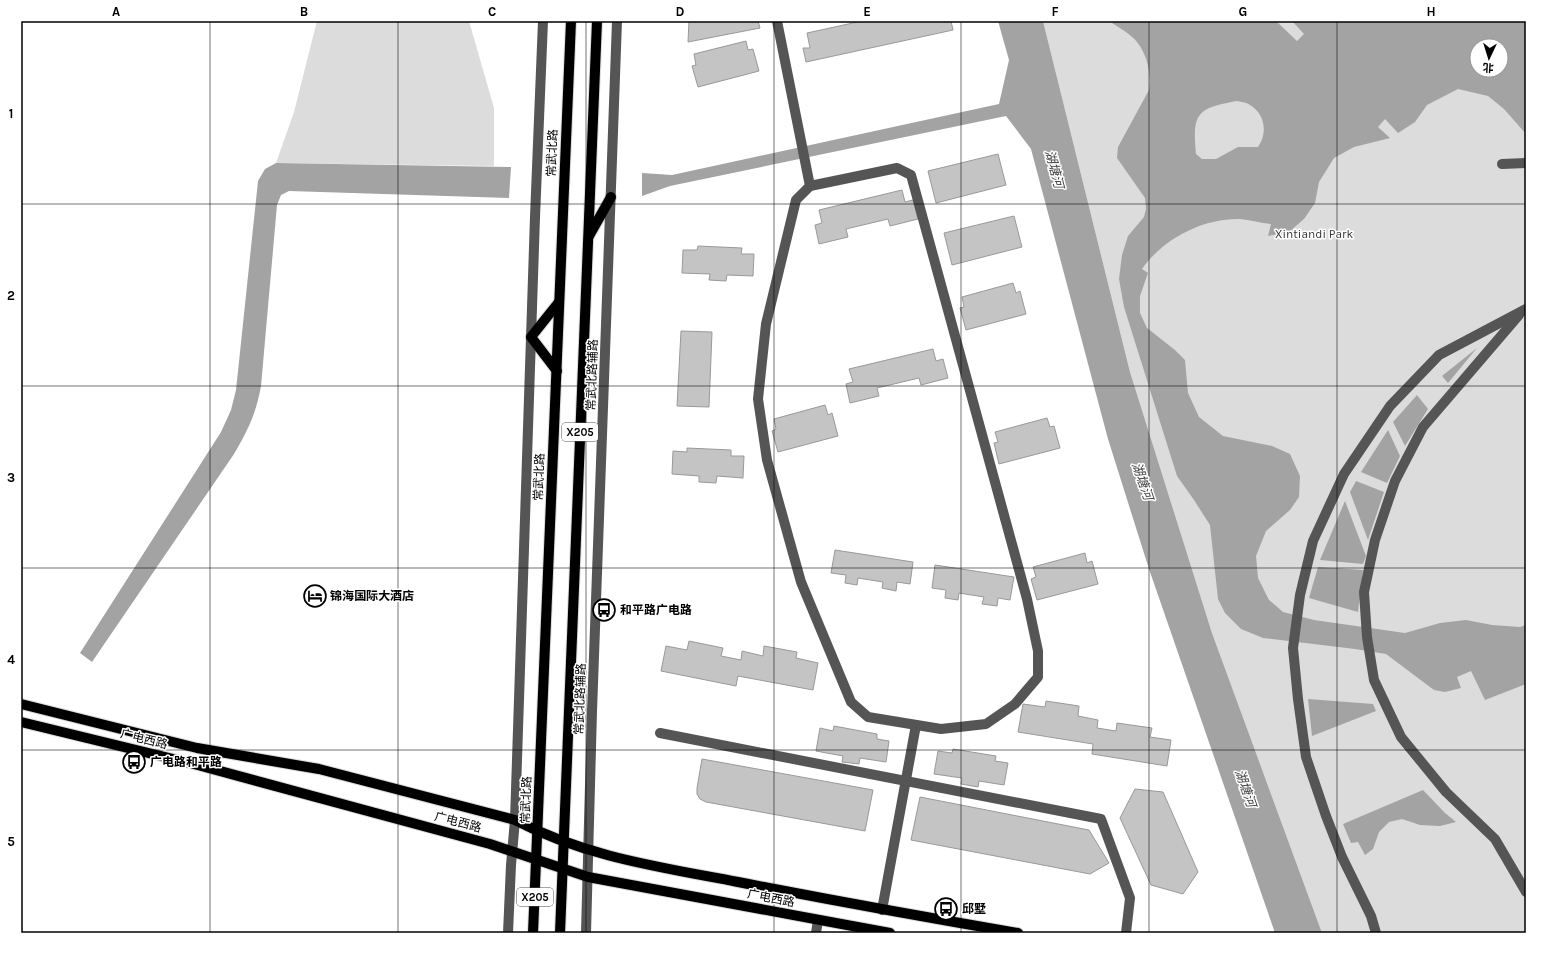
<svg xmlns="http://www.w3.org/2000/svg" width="1547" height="954" font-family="Karla,'Noto Sans SC',sans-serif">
<rect width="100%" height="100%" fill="#fff"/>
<g fill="#dcdcdc" fill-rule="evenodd">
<path d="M317,21H469L494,108V166L276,163L294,112Z"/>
<path d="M1043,21H1526V933H1322L1212,633L1130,372ZM1477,46H1501V70H1477Z"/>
</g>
<g fill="#a3a3a3" fill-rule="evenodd">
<path d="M998,21H1043L1130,372L1212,633L1322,933H1275L1149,569L1108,439L1031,149L1006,116L670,186L642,196V173L672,175L999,104L1009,60Z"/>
<path d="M1109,21H1276L1297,41L1304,34L1292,21H1526V134L1504,109L1488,96L1458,89L1427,105L1415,122L1398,133L1385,119L1378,127L1390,138L1354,147L1334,158L1319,182L1315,203L1304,219L1289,232L1268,236L1271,224C1261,223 1250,220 1240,219C1203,218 1163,239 1142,269L1148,273L1140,296V313L1147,328L1175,350L1185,360L1188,393L1199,417L1223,436L1272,446L1290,454L1300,476L1299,497L1290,510L1266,531L1256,556L1258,578L1269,600L1283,612L1314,620L1405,633L1440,623L1466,620L1492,625L1520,627L1526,625V684L1485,700L1471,671L1457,677L1461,688L1445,692L1434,690L1386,654L1355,649L1263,638L1241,629L1225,613L1218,599L1210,525L1194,500L1177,476L1124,307L1119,279L1122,255L1128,236L1144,217L1146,209L1145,198L1117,158L1118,147L1149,90C1151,74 1148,56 1137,42C1131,34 1118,27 1109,21ZM1477,46H1501V70H1477ZM1237,101C1241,102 1246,102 1250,105C1265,114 1268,133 1258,147H1238L1216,159H1202L1196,154C1192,113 1197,108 1237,101Z"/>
<path d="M276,163L511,167L509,198L289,191L281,195L277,205L261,386C256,414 248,430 234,454L92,662L80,653L221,432L231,410L236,390L258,181L265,169Z"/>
<path d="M1477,348L1448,383L1442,376Z"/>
<path d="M1417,395L1428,409L1405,446L1393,422Z"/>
<path d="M1388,430L1400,456L1387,483L1361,472Z"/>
<path d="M1356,481L1384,492L1368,540L1350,492Z"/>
<path d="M1345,501L1366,556L1363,564L1320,560Z"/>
<path d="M1318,567L1363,570L1358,612L1309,598Z"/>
<path d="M1308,699L1373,704L1376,711L1312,736Z"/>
<path d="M1423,790L1445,813L1456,822L1440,826L1420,825L1402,819L1389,822L1379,832L1373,849L1365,855L1358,842L1351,843L1343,824Z"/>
</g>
<g fill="#c4c4c4" stroke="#999">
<path d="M689,21H758L760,28L688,42Z"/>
<path d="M862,21H951L953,30L806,62L803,48H810L807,33Z"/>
<path d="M746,41L748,50L753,49L759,71L698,87L692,66L696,65L694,54Z"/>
<path d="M998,154L1006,185L936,203L928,171Z"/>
<path d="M902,190L905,202L913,200L918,219L890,226L888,219L846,229L848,237L819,244L815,225L822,223L819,210Z"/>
<path d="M1014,216L1022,247L952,265L944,233Z"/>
<path d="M698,246L742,248L741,254H754L753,276L727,275L726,281L709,280L710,274L682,273L683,250H697Z"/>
<path d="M1013,283L1016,293L1020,291L1026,314L966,330L960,308L964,307L962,297Z"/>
<path d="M681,331L712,332L709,407L677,406Z"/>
<path d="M933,349L936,361L943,359L948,378L921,385L919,378L877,388L879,396L850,403L846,384L853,382L849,369Z"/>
<path d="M825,405L828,415L832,413L838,436L778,452L772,431L776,429L774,419Z"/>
<path d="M1047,418L1050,427L1054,426L1060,448L999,464L994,443L998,442L995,432Z"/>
<path d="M687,448L731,450V456H744L743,478L717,476L716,483L699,482V476L672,474L673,451L687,452Z"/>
<path d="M835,550L913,562L910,584L897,582L896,591L882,588L883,582L858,578L857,585L845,583L846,575L831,573Z"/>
<path d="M1085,553L1087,563L1092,561L1098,584L1037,600L1031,579L1036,577L1033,567Z"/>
<path d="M935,565L1014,577L1010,600L998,598L997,606L982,604L984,597L959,593L958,600L945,598L946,590L932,588Z"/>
<path d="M689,641L723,648L721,656L741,660L742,651L763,656L764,646L797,652L796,658L818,663L813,690L738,676L736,686L661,671L666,646L687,650Z"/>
<path d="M1046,701L1079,706L1078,716L1098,720L1097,728L1116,731L1117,723L1152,728L1150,737L1171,740L1167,766L1092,754L1093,744L1018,732L1023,704L1045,707Z"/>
<path d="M834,726L877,734V739L889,741L886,762L860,758L859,764L842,762L843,756L816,751L820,728L833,731Z"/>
<path d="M953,749L996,756L995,761L1008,763L1004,785L979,781L978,787L961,784L962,778L934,774L938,751L952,753Z"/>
<path d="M702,759L873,790L865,831L706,802L700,799L697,794V788Z"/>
<path d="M1135,789L1163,792L1198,872L1183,894L1151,885L1120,818Z"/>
<path d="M920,797L1089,830L1109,863L1090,874L911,840Z"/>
</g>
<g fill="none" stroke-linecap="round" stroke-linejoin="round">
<g stroke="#dbdbdb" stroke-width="12">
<g id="major">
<path d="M589,236L611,197"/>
<path d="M557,371L531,337L559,302"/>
<path d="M21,704L197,748L319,769L515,820C586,857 660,867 738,882C831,900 924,917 1018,933"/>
<path d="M21,722L194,764L490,844L588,877L890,933"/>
<path d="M533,933L571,21"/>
<path d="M560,933L597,21"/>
</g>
</g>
<g stroke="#555" stroke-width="10">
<path d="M777,21L810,186"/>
<path d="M1502,164L1526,163"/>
<path d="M897,168L911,175L1027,599L1038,651V677L1015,704L986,724L941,729L868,717L851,702L801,582L767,460L758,399L766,324L796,200L810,186Z"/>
<path d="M1519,315L1423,427L1395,481L1375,540L1364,592L1367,637L1374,680L1401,737L1446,792L1495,839L1526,892"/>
<path d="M660,733L1101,819L1130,898L1126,933"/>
<path d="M882,910L916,725"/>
<path d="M508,933L511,865L515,820L535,217L543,21"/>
<path d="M586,933L592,711L617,21"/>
<path d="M816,933L818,920"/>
<path d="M1376,933L1371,916L1342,857L1326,816L1306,757L1298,699L1293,648L1300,595L1313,541L1344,474L1390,406L1439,355L1526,309"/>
</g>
<use href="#major" stroke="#000" stroke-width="10"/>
</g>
<path fill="none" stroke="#000" stroke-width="1" stroke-opacity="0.55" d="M210,21V933M398,21V933M586,21V933M774,21V933M961,21V933M1149,21V933M1337,21V933M21,204H1526M21,386H1526M21,568H1526M21,750H1526"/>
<defs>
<g id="hotel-ring" transform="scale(1.15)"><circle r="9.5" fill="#fff" stroke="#000" stroke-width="1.5"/><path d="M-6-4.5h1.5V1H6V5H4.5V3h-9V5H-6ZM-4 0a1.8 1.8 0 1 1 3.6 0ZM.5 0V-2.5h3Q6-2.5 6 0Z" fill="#000"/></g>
<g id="bus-ring" transform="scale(1.15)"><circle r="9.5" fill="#fff" stroke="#000" stroke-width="1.5"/><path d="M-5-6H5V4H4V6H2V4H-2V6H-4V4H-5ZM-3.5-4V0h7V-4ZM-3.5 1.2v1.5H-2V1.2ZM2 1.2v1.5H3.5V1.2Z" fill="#000"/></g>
</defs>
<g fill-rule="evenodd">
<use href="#hotel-ring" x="315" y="596"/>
<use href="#bus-ring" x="604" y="610"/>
<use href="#bus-ring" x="134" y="762"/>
<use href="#bus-ring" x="946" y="909"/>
</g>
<g text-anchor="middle" stroke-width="3" stroke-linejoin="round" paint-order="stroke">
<g fill="#fff" stroke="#4c4c4c" stroke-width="1">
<rect x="562" y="423" width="36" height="18" rx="3"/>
<rect x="517" y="888" width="36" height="18" rx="3"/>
</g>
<g font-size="11" font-weight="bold" fill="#000">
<text x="580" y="436">X205</text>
<text x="535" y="901">X205</text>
</g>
<g font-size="12" fill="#000" stroke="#fff">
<text transform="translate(552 153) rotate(-88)" y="4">常武北路</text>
<text transform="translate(592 375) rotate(-88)" y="4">常武北路辅路</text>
<text transform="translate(539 477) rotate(-88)" y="4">常武北路</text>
<text transform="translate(580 699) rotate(-88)" y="4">常武北路辅路</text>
<text transform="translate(144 739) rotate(14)" y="4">广电西路</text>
<text transform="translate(526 800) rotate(-88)" y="4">常武北路</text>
<text transform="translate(458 822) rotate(15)" y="4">广电西路</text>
<text transform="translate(771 898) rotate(11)" y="4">广电西路</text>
</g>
<g font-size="12" fill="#333" stroke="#fff">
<text x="1314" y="238">Xintiandi Park</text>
</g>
<g font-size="12" font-weight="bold" fill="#000" stroke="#fff" text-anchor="start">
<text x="330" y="600">锦海国际大酒店</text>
<text x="620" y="614">和平路广电路</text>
<text x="150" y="766">广电路和平路</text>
<text x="962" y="913">邱墅</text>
</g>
<g font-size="13" font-style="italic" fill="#444" stroke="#fff">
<text transform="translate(1055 169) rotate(75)" y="5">湖塘河</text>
<text transform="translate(1143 481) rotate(71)" y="5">湖塘河</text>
<text transform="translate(1246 788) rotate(71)" y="5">湖塘河</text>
</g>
</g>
<rect width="1547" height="954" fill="none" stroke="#ffffff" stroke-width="44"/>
<g transform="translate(1489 58) rotate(184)"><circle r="19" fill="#ffffff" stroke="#999999"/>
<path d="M0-3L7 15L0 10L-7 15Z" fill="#000000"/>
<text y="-6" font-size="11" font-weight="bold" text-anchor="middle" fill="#000000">北</text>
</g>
<rect x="22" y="22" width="1503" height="910" fill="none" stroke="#000" stroke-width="1.5"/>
<g font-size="13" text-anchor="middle" font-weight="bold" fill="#000">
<text x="116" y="16">A</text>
<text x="304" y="16">B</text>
<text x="492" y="16">C</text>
<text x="680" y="16">D</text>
<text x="867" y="16">E</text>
<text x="1055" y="16">F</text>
<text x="1243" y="16">G</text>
<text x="1431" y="16">H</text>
<text x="11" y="118">1</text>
<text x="11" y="300">2</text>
<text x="11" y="482">3</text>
<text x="11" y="664">4</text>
<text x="11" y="846">5</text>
</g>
</svg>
